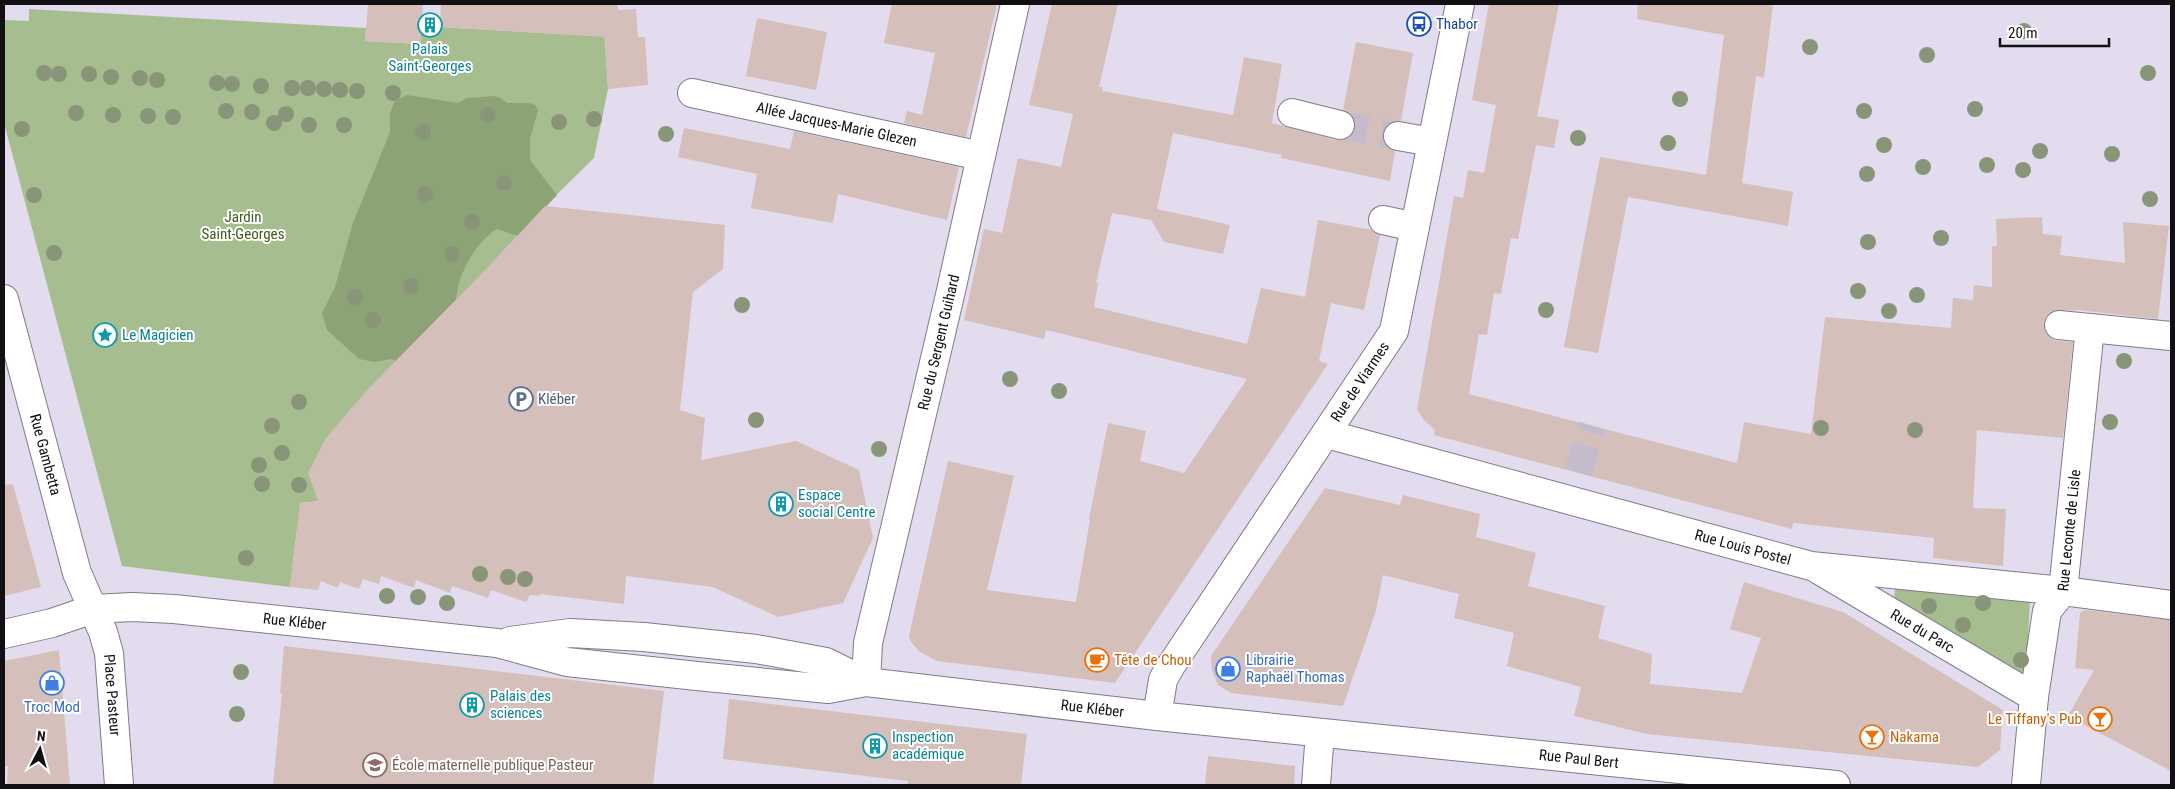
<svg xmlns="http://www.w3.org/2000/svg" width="2175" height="789" font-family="'Roboto Condensed',sans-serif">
<rect width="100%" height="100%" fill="#e3dbee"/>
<g fill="#a6bd90">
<path d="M29,9L366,28L365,41L420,44L422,26L562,34L604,26L608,89L594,158L545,206L494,261L318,501L300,503L299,529H297L290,587L122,566L4,123V20L29,21Z"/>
<path d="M1895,587L2030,600L2026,678L1894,605Z"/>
</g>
<path fill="#8ca375" d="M407,95L458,103L467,98L492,96L499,97L507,103H529L535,105L538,110L530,139V160L557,195L518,236L497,229C475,242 457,276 456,301L397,361L390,359L375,362L359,359L327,330L322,313L335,287L353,223L390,132V113L395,101Z"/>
<g fill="#d5bfbb">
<path d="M368,4H423L420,44L365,41Z"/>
<path d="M441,4H618V10L636,9L638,37H645L648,85L608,89L605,37L440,27Z"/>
<path d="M892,4H997L966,137L904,123L907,111L922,115L935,53L884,43Z"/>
<path d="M1052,4H1118L1099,87H1103L1102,91L1233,115L1244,57L1282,64L1272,123L1336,140H1344L1351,136L1355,128V121L1351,114L1343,110L1356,42L1413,53L1401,121H1393L1386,126L1383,134L1384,142L1388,148L1395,151L1390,181L1281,158L1282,155L1173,133L1157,209L1230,225L1223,254L1164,242L1151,220L1112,213L1096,283H1098L1094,307L1247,344L1261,288L1305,297L1318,220L1372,230L1380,235L1364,310L1331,303L1319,361L1328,364L1115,683L937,661L920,652L911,642L909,636L948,461L1014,476L987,590L1076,602L1090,520L1089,519L1108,423L1146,431L1140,461L1184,473L1247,379L1046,330L1044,339L964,320L984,229L1002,233L1018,158L1061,167L1073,114L1029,105Z"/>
<path d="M1489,4H1559L1537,116L1559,120L1554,148L1536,145L1518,239L1511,238L1501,294L1494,293L1487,335L1479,334L1469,394L1737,463L1744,422L1811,434L1825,317L1951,328L1953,298L1973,300L1974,285L1992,287V246H1997L1996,219L2042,217L2043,234L2062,236L2060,255L2125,263L2123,222L2169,226L2158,319L2078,310L2053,311L2046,316L2043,324L2045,331L2050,337L2057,341L2073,342L2063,438L1977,430L1973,508L2006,509L2003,566L1933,558L1934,538L1793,523L1792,529L1434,435L1435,430L1425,421L1417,410L1454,196L1463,198L1468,170L1484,173L1496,105L1472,100Z"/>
<path d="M1638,4H1773L1764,78L1756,76L1742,183L1793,192L1788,226L1628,197L1598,353L1564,347L1600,157L1706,175L1724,35L1637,19Z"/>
<path d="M757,18L827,32L816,90L746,76Z"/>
<path d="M684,128L790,149L794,131L959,167L947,220L838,194L833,223L751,208L757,174L678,157Z"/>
<path d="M545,206L725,225L723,269L693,292L680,410L705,418L701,460L796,441L859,470L873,538L843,603L778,617L713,587L626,576L624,604L540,594L539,596L530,595L526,602L491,590L488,598L452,586L450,593L416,580L414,588L381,576L379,584L363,579L359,589L340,582L338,588L321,581L318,590L290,587L300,503L318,501L308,473L325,439L369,388L494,261Z"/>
<path d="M13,484L41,587L4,596V485Z"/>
<path d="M1325,488L1400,505L1403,495L1480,514L1476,537L1536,553L1528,586L1605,606L1598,638L1652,654L1650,684L1742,693L1761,638L1730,629L1744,582L1843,612L2003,710L2000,750L1978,767L1646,734L1574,716L1581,687L1507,666L1514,633L1454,618L1459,594L1383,575L1376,611L1343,706L1231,693L1218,685L1212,670L1211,656Z"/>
<path d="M2085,610L2171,620V771L2068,716L2094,670L2075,668L2080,613Z"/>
<path d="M284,646L664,691L653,785H273L282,693H280Z"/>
<path d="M59,650L70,785H7L8,766H4V661Z"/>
<path d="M729,699L1027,734L1021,785H907L908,781L723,759Z"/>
<path d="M1208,756L1295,766L1294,785H1205Z"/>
</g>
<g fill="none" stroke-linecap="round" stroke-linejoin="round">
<g stroke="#c4bccd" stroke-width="28" stroke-dasharray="28 14" stroke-linecap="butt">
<path d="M1340,125L1398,136"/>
<path d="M1578,472L1593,426"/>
</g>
<g stroke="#817a8a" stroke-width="30">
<g id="minor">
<path id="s1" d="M692,93L981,156"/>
<path d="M1292,113L1340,125"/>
<path d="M1398,136L1432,142"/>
<path d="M1383,220L1415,227"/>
<path id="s2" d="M4,299L77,573L103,632L109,653L119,785"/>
<path d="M2059,325L2171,336"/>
<path id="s3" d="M1327,434L1811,566L2063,591L2171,605"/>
<path id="s4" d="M1819,570L2034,697"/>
<path id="s5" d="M4,634L52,623L93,609L132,607L174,609L497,643L567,662L697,676L828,689L866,682L1157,716L1836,785"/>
<path d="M510,641L570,633L644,637L756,649L826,662L866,682"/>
<path id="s6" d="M866,682L868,643L950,295L1015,4"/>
<path id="s7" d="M1157,716L1163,680L1170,667L1394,331L1460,4"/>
<path d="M1316,785L1320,733"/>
<path id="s8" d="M2026,785L2034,697L2047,611L2063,591L2090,328"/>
</g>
</g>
<use href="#minor" stroke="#fff" stroke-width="28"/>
</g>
<g fill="#899579">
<circle cx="2024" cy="31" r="8"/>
<circle cx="1810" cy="47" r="8"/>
<circle cx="1927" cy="55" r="8"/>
<circle cx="44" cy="73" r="8"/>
<circle cx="2148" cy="73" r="8"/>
<circle cx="59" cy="74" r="8"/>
<circle cx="89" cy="74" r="8"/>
<circle cx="111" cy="77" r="8"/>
<circle cx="140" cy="78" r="8"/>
<circle cx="157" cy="80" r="8"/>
<circle cx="217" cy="83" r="8"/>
<circle cx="232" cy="84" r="8"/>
<circle cx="261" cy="86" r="8"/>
<circle cx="292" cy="88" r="8"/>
<circle cx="308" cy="88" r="8"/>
<circle cx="324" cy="89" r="8"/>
<circle cx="340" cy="90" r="8"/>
<circle cx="357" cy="91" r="8"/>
<circle cx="393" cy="93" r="8"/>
<circle cx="1680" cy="99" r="8"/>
<circle cx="1975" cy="109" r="8"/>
<circle cx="226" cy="111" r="8"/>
<circle cx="1864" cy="111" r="8"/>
<circle cx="252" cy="112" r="8"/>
<circle cx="76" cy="113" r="8"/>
<circle cx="286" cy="114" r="8"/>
<circle cx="113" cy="115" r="8"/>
<circle cx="488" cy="115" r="8"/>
<circle cx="148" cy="116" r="8"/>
<circle cx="173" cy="117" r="8"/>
<circle cx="594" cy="119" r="8"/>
<circle cx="559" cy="122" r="8"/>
<circle cx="274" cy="123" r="8"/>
<circle cx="309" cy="125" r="8"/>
<circle cx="344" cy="125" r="8"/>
<circle cx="22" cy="129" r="8"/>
<circle cx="423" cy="132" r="8"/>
<circle cx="666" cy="134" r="8"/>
<circle cx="1578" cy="138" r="8"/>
<circle cx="1668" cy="143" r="8"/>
<circle cx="1884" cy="145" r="8"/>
<circle cx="2040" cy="151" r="8"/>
<circle cx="2112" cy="154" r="8"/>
<circle cx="1987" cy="165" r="8"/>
<circle cx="1923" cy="167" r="8"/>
<circle cx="2023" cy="170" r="8"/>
<circle cx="1867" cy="174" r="8"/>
<circle cx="504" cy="183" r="8"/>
<circle cx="425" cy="194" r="8"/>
<circle cx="34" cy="195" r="8"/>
<circle cx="2150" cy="199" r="8"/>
<circle cx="472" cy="222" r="8"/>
<circle cx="1941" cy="238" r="8"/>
<circle cx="1868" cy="242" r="8"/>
<circle cx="54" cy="253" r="8"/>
<circle cx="452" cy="254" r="8"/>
<circle cx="411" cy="286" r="8"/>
<circle cx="1858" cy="291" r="8"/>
<circle cx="1917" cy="295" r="8"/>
<circle cx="355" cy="297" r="8"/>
<circle cx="742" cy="305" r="8"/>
<circle cx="1546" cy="310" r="8"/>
<circle cx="1889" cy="311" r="8"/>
<circle cx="373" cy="320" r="8"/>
<circle cx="2124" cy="361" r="8"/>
<circle cx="1010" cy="379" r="8"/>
<circle cx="1059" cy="391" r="8"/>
<circle cx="299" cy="402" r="8"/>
<circle cx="756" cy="420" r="8"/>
<circle cx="2110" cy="422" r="8"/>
<circle cx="272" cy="426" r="8"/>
<circle cx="1821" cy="428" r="8"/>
<circle cx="1915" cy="430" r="8"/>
<circle cx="879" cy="449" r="8"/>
<circle cx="282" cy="453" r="8"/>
<circle cx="259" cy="465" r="8"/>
<circle cx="262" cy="484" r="8"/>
<circle cx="299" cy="485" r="8"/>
<circle cx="246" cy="558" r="8"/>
<circle cx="480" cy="574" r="8"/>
<circle cx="508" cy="577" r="8"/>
<circle cx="525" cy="579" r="8"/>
<circle cx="387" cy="596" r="8"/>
<circle cx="418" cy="597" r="8"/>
<circle cx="447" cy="603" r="8"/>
<circle cx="1983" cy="603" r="8"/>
<circle cx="1929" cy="606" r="8"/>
<circle cx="1963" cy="625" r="8"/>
<circle cx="2021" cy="660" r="8"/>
<circle cx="241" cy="672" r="8"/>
<circle cx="237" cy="714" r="8"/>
</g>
<defs>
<g id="bus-ring" transform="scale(1.25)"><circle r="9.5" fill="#fff" stroke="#1a4fb4" stroke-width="1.5"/><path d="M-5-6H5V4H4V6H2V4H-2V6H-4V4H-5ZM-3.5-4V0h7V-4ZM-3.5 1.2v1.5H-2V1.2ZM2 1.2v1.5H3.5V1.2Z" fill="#1a4fb4"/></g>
<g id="building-ring" transform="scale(1.25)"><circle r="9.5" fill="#fff" stroke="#0f9aa8" stroke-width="1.5"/><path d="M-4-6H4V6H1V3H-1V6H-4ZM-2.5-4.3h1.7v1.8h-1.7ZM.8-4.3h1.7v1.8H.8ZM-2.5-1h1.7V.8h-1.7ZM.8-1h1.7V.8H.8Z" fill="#0f9aa8"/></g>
<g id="sight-ring" transform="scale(1.25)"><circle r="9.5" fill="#fff" stroke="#0f9aa8" stroke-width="1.5"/><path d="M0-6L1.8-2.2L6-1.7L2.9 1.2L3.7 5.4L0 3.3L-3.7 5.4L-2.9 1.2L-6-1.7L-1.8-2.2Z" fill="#0f9aa8"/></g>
<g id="parking-ring" transform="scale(1.25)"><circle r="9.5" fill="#fff" stroke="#5c6f8a" stroke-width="1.5"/><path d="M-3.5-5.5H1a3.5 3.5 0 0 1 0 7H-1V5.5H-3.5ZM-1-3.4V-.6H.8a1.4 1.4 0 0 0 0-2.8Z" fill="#5c6f8a"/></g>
<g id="cafe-ring" transform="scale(1.25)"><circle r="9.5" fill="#fff" stroke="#e8710a" stroke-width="1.5"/><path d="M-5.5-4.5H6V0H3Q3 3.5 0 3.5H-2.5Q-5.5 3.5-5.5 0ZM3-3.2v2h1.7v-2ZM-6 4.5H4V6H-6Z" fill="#e8710a"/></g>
<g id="shop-ring" transform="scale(1.25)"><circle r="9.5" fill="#fff" stroke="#3f7fe0" stroke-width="1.5"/><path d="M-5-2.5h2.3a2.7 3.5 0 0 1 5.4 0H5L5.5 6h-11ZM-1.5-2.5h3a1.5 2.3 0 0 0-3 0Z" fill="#3f7fe0"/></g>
<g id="bar-ring" transform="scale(1.25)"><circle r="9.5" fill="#fff" stroke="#e8710a" stroke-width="1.5"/><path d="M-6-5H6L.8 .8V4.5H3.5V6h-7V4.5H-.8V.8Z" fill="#e8710a"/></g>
<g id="school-ring" transform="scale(1.25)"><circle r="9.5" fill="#fff" stroke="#8d6e63" stroke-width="1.5"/><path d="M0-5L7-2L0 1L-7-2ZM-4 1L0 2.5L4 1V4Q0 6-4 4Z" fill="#8d6e63"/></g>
</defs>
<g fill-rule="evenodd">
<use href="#bus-ring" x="1419" y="24"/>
<use href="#building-ring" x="430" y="25"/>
<use href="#sight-ring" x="105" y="335"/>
<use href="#parking-ring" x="521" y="399"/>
<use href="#building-ring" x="781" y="504"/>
<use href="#cafe-ring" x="1097" y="660"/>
<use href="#shop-ring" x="1228" y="669"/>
<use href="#shop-ring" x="52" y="683"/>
<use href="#building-ring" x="472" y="705"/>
<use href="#bar-ring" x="2100" y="719"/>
<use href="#bar-ring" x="1872" y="737"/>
<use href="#building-ring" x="875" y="746"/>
<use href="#school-ring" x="375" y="765"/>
</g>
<g text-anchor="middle" stroke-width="4" stroke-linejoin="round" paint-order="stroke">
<g font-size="15" fill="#164399" stroke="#fff" text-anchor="start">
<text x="1436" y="29">Thabor</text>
</g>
<g font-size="15" fill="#0d838f" stroke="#fff" text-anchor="start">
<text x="430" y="54" text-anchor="middle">Palais<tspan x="430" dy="17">Saint-Georges</tspan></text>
<text x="122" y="340">Le Magicien</text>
<text x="798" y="500">Espace<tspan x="798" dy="17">social Centre</tspan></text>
<text x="490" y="701">Palais des<tspan x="490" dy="17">sciences</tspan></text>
<text x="892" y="742">Inspection<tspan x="892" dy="17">académique</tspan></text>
</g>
<g font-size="15" fill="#110e14" stroke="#fff">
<text dy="5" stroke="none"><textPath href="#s1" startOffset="148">Allée Jacques-Marie Glezen</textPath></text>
<text dy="5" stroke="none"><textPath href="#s6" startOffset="348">Rue du Sergent Guihard</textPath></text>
<text dy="5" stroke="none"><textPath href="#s7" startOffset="394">Rue de Viarmes</textPath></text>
<text dy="5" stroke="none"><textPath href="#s2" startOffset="161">Rue Gambetta</textPath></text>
<text dy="5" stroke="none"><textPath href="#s8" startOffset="262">Rue Leconte de Lisle</textPath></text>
<text dy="5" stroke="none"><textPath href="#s3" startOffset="431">Rue Louis Postel</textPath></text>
<text dy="5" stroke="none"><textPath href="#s5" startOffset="295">Rue Kléber</textPath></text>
<text dy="5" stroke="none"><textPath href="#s4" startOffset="120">Rue du Parc</textPath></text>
<text dy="5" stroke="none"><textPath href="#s2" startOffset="412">Place Pasteur</textPath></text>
<text dy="5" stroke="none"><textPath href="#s5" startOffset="1100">Rue Kléber</textPath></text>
<text dy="5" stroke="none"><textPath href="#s5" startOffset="1589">Rue Paul Bert</textPath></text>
</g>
<g font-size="15" fill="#405c19" stroke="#fff">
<text x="243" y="222">Jardin<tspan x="243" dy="17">Saint-Georges</tspan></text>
</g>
<g font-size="15" fill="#4e5e75" stroke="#fff" text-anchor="start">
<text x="538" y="404">Kléber</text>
</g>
<g font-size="15" fill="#c56008" stroke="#fff" text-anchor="start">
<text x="1114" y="665">Tête de Chou</text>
<text x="2082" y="724" text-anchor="end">Le Tiffany's Pub</text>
<text x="1890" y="742">Nakama</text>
</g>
<g font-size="15" fill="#366cbe" stroke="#fff" text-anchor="start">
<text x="1246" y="665">Librairie<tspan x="1246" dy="17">Raphaël Thomas</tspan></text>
<text x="52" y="712" text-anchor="middle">Troc Mod</text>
</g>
<g font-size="15" fill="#785e54" stroke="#fff" text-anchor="start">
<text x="392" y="770">École maternelle publique Pasteur</text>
</g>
</g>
<rect width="2175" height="789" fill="none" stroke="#110e14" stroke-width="10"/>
<g transform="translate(40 749) rotate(6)" stroke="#ffffff" stroke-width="4" paint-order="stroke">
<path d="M0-4L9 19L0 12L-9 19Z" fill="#110e14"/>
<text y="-8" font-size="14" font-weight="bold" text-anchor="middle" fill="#110e14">N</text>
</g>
<path d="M2000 38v8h109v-8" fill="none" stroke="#110e14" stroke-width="2.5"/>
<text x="2008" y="38" font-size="15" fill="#110e14" stroke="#ffffff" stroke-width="4" paint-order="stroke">20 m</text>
</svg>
